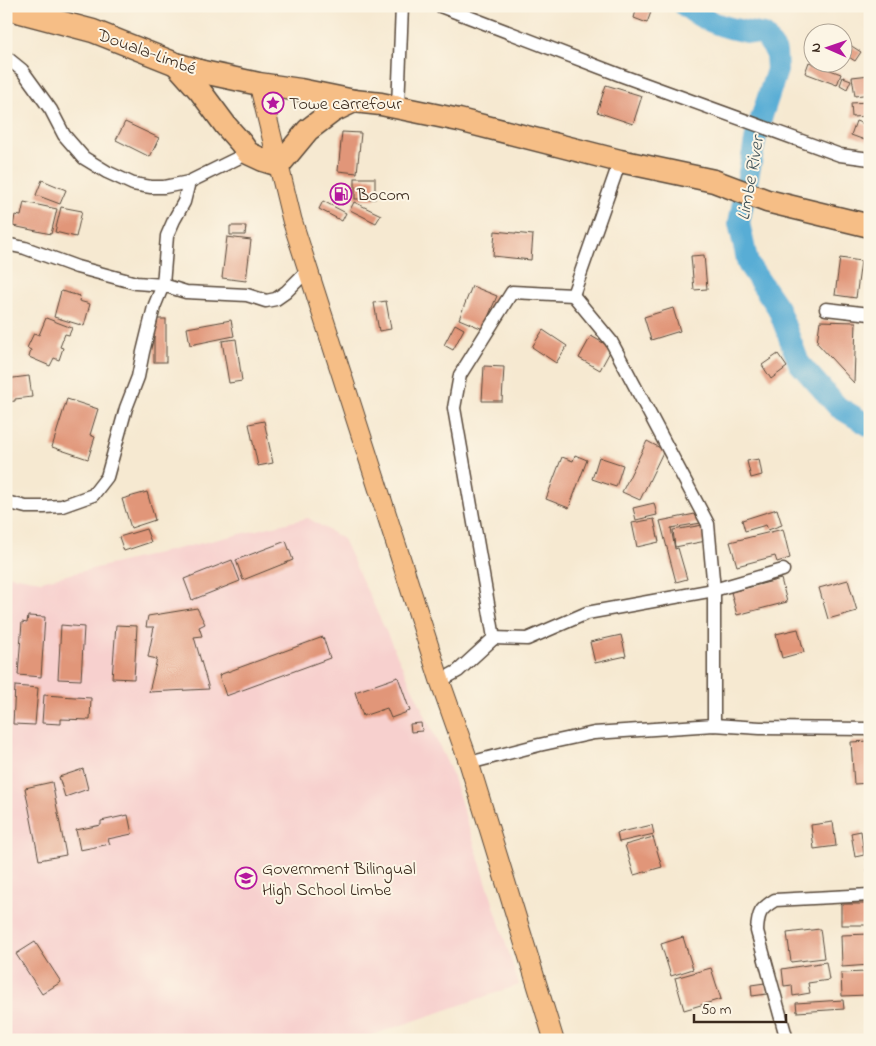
<svg xmlns="http://www.w3.org/2000/svg" width="876" height="1046" font-family="'Indie Flower',sans-serif">
<rect width="100%" height="100%" fill="#fcf5e5"/>
<filter id="ink" filterUnits="userSpaceOnUse"><feTurbulence type="fractalNoise" baseFrequency=".02" numOctaves="2"/><feDisplacementMap in="SourceGraphic" scale="10" xChannelSelector="R" yChannelSelector="G"/><feConvolveMatrix kernelMatrix="1 2 1 2 8 2 1 2 1" color-interpolation-filters="sRGB"/></filter>
<filter id="wash" filterUnits="userSpaceOnUse"><feTurbulence type="fractalNoise" baseFrequency=".0096" numOctaves="4" result="noise"/><feDisplacementMap in="SourceGraphic" scale="20" xChannelSelector="R" yChannelSelector="G"/><feGaussianBlur stdDeviation="1.12" result="paint"/><feColorMatrix in="noise" values="0 0 0 0 0 0 0 0 0 0 0 0 0 0 0 0 0 1.4 0 .05"/><feComposite in="paint" operator="in"/></filter>
<g filter="url(#wash)">
<rect width="100%" height="100%" fill="#f6e9d1"/>
<path fill="#f7d0ce" d="M308,518L343,539L451,771L519,985L358,1040H6V575L41,581Z"/>
<g fill="none" stroke-linecap="round" stroke-linejoin="round">
<path stroke="#59add5" stroke-width="22" d="M685,6C708,25 735,30 764,35L776,52L777,70L757,131L739,223L748,264L778,308L799,363L838,407L870,426"/>
</g>
<g id="blocks">
<g fill="#e19679">
<path d="M637,7L651,12L647,23L634,18Z"/>
<path d="M850,45L861,52L855,61L844,54Z"/>
<path d="M809,62L841,74L837,85L805,73Z"/>
<path d="M870,75V94L855,96L852,77Z"/>
<path d="M843,77L851,80L847,89L840,85Z"/>
<path d="M606,85L642,96L633,124L597,112Z"/>
<path d="M868,102L869,116L852,117L851,103Z"/>
<path d="M856,121L870,126V142L851,135Z"/>
<path d="M125,122L159,138L150,157L116,140Z"/>
<path d="M342,132L361,133L357,173L338,171Z"/>
<rect x="355" y="178" width="20" height="21"/>
<path d="M42,180L66,190L60,204L36,195Z"/>
<path d="M323,201L346,213L342,221L319,209Z"/>
<path d="M24,202L57,209L51,234L13,226L15,215L21,216Z"/>
<path d="M354,202L381,215L376,223L350,210Z"/>
<path d="M61,207L82,211L76,237L55,232Z"/>
<path d="M230,226H246L245,235H230Z"/>
<path d="M495,231L533,235L531,260L493,256Z"/>
<path d="M227,237L251,240L246,281L222,278Z"/>
<path d="M704,255L707,289L694,290L691,256Z"/>
<path d="M840,258L861,261L856,298L835,295Z"/>
<path d="M472,286L497,296L483,329L459,319Z"/>
<path d="M61,291L80,296L79,301L90,304L84,326L54,317Z"/>
<path d="M386,301L391,329L379,331L374,303Z"/>
<path d="M673,308L680,331L651,340L644,317Z"/>
<path d="M46,318L72,328L69,335L65,334L60,347L63,348L59,360L54,358L50,366L29,357L31,350L27,348L34,333L39,335Z"/>
<rect x="154" y="319" width="12" height="43"/>
<path d="M231,320L234,336L190,345L187,328Z"/>
<path d="M820,321L856,322L854,383L817,343Z"/>
<path d="M455,324L464,329L453,350L444,345Z"/>
<path d="M543,330L567,346L556,363L532,347Z"/>
<path d="M591,336L612,348L600,370L579,358Z"/>
<path d="M236,339L242,381L229,383L222,341Z"/>
<path d="M778,354L787,367L771,379L762,365Z"/>
<path d="M484,366L504,367L502,401H482Z"/>
<path d="M29,376L32,397L15,399V401L6,402V379Z"/>
<path d="M67,399L98,409L90,435L95,437L88,459L52,447Z"/>
<path d="M264,421L273,463L258,466L249,424Z"/>
<path d="M647,441L664,450L640,500L622,492Z"/>
<path d="M575,455L587,460L569,508L546,499L562,457L573,461Z"/>
<path d="M599,457L623,465L616,487L592,479Z"/>
<path d="M759,459L762,475L751,478L747,461Z"/>
<path d="M147,492L155,520L131,528L122,499Z"/>
<path d="M654,503L657,515L636,520L633,508Z"/>
<path d="M777,509L782,525L768,530L766,525L745,531L742,520Z"/>
<path d="M700,513L701,523L671,528L675,549L678,548L687,579L676,582L660,521Z"/>
<path d="M654,519L659,542L637,547L632,523Z"/>
<path d="M703,525L706,541L675,547L673,530Z"/>
<path d="M146,529L151,542L124,551L119,537Z"/>
<path d="M783,529L790,558L777,562L775,556L737,566L730,542Z"/>
<path d="M286,541L293,560L243,580L236,560Z"/>
<path d="M232,560L240,581L192,600L184,579Z"/>
<path d="M781,579L787,602L737,615L731,592Z"/>
<path d="M848,580L857,611L828,619L819,588Z"/>
<path d="M197,608L205,624L199,627L202,636L194,637L209,689L149,692L157,659L148,657L154,627H146L148,616Z"/>
<path d="M28,616L45,617L41,677L18,675L22,622L27,623Z"/>
<path d="M6,620H10L8,648H6Z"/>
<path d="M61,625L84,627L81,680L58,679Z"/>
<path d="M116,625L137,626L134,679L112,678Z"/>
<path d="M798,629L804,652L782,658L776,634Z"/>
<path d="M621,635L626,656L595,663L590,642Z"/>
<path d="M323,637L330,658L226,696L219,675Z"/>
<path d="M398,677L410,711L391,718L387,708L363,716L355,692Z"/>
<path d="M15,686L38,688L35,725L13,724Z"/>
<path d="M44,695L91,698L90,720L61,719V724L42,723Z"/>
<path d="M421,723L422,731L411,732L410,724Z"/>
<path d="M870,741V783L854,784L851,742Z"/>
<path d="M83,769L88,789L65,797L59,777Z"/>
<path d="M52,782L66,855L39,860L25,788Z"/>
<path d="M128,815L132,834L108,839L110,844L80,850L76,830L101,825V821Z"/>
<path d="M833,822L836,846L814,849L811,825Z"/>
<path d="M652,825L654,834L619,842L617,833Z"/>
<path d="M861,831L864,855L855,857L851,833Z"/>
<path d="M653,837L662,867L634,875L625,845Z"/>
<path d="M870,844V878H868L865,845Z"/>
<rect x="841" y="904" width="29" height="21"/>
<path d="M820,929L824,958L791,962L787,933Z"/>
<path d="M870,934V965L842,967L841,935Z"/>
<path d="M683,937L693,969L671,976L661,944Z"/>
<path d="M35,942L61,982L42,994L16,954Z"/>
<path d="M826,962L829,980L808,983L810,993L793,996L792,985L784,986L782,969Z"/>
<path d="M711,968L721,999L684,1010L675,978Z"/>
<path d="M866,972L867,995L842,996L841,973Z"/>
<path d="M765,983L767,994L752,996L751,985Z"/>
<path d="M843,1000L844,1009L797,1012L796,1003Z"/>
</g>
</g>
</g>
<g filter="url(#ink)">
<use href="#blocks" fill-opacity="0" stroke="#574739" stroke-width="1"/>
<g fill="none" stroke-linecap="round" stroke-linejoin="round">
<g stroke="#574739" stroke-width="15">
<g id="street">
<path d="M440,6L620,75L840,155L870,159"/>
<path d="M6,57L22,70L51,110L64,135L84,158L107,172L133,184L151,187H164L189,182L248,153"/>
<path d="M398,107L402,6"/>
<path d="M6,244L25,248L77,267L136,283L163,285L186,292L247,295L266,301L276,299L286,292L308,270"/>
<path d="M826,309L870,314"/>
<path d="M6,502L26,507H44L62,506L93,495L107,477L126,408L138,377L143,352L154,307L163,285L167,236L174,220L184,202L189,182"/>
<path d="M494,638L527,639L587,613L714,590L708,524L611,341L573,295"/>
<path d="M440,681L458,671L494,638L454,408L460,375L512,292L573,295L620,161"/>
<path d="M714,725V590L783,570"/>
<path d="M469,763L539,745L594,733L714,725L760,728L870,729"/>
<path d="M787,1040L757,931C758,913 760,909 775,900L870,895"/>
</g>
</g>
<g stroke="#574739" stroke-width="21">
<path id="primary" d="M259,84L292,220L440,681L469,763L554,1040"/>
</g>
<g stroke="#574739" stroke-width="25">
<g id="highway">
<path d="M6,8L93,31L176,64L203,72L259,84L300,90L354,101L381,104L459,120L620,161L714,181L767,201L870,226"/>
<path d="M176,64L200,91L226,126L241,143L248,153L263,160L279,165L308,130L333,111L354,101"/>
</g>
</g>
<use href="#street" stroke="#fff" stroke-width="12"/>
<use href="#primary" stroke="#f6be86" stroke-width="19"/>
<use href="#highway" stroke="#f6be86" stroke-width="22"/>
</g>
</g>
<defs>
<g id="sight-ring" transform="scale(1.125)"><circle r="9.5" fill="#fcf5e5" stroke="#b5179e" stroke-width="1.5"/><path d="M0-6L1.8-2.2L6-1.7L2.9 1.2L3.7 5.4L0 3.3L-3.7 5.4L-2.9 1.2L-6-1.7L-1.8-2.2Z" fill="#b5179e"/></g>
<g id="fuel-ring" transform="scale(1.125)"><circle r="9.5" fill="#fcf5e5" stroke="#b5179e" stroke-width="1.5"/><path d="M-5.5-6h7V0h2V4h1.3V-2.5L3-4.5l.8-.8L6-3V5H2.5V1h-1V6h-7ZM-4.2-4.7v3.2H.2V-4.7Z" fill="#b5179e"/></g>
<g id="school-ring" transform="scale(1.125)"><circle r="9.5" fill="#fcf5e5" stroke="#b5179e" stroke-width="1.5"/><path d="M0-5L7-2L0 1L-7-2ZM-4 1L0 2.5L4 1V4Q0 6-4 4Z" fill="#b5179e"/></g>
</defs>
<g fill-rule="evenodd">
<use href="#sight-ring" x="273" y="103"/>
<use href="#fuel-ring" x="341" y="194"/>
<use href="#school-ring" x="246" y="878"/>
</g>
<g text-anchor="middle" stroke-width="4" stroke-linejoin="round" paint-order="stroke">
<g font-size="18" fill="#3b2a1e" stroke="#fcf5e5">
<text transform="translate(147 51) rotate(20)" y="6">Douala-Limbé</text>
</g>
<g font-size="18" fill="#3b2a1e" stroke="#fcf5e5" text-anchor="start">
<text x="289" y="109">Towe carrefour</text>
<text x="357" y="200">Bocom</text>
<text x="262" y="874">Government Bilingual<tspan x="262" dy="21">High School Limbe</tspan></text>
</g>
<g font-size="19" font-style="italic" fill="#46585e" stroke="#fcf5e5">
<text transform="translate(749 178) rotate(-80)" y="7">Limbe River</text>
</g>
</g>
<rect width="876" height="1046" fill="none" stroke="#fcf5e5" stroke-width="25"/>
<g transform="translate(828 48) rotate(272)"><circle r="24" fill="#fcf5e5" stroke="#afa495"/>
<path d="M0-4L9 19L0 12L-9 19Z" fill="#b5179e"/>
<text y="-8" font-size="14" font-weight="bold" text-anchor="middle" fill="#3b2a1e">N</text>
</g>
<path d="M694 1014v8h92v-8" fill="none" stroke="#3b2a1e" stroke-width="2.5"/>
<text x="701" y="1014" font-size="15" fill="#3b2a1e" stroke="#fcf5e5" stroke-width="4" paint-order="stroke">50 m</text>
</svg>
